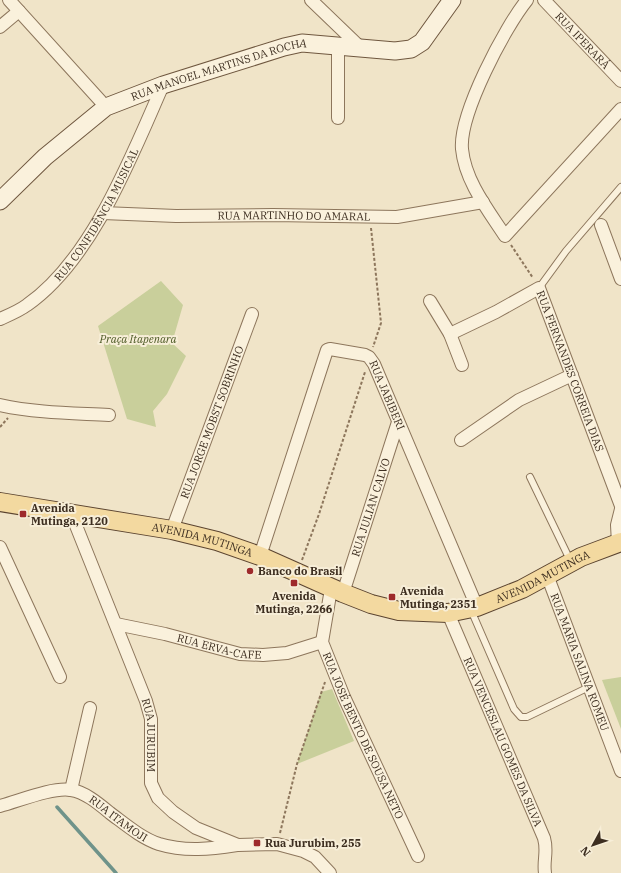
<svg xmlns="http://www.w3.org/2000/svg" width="621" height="873" font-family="'IBM Plex Serif',serif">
<rect width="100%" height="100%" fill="#f0e4c8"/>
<g fill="#c9cf9b">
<path d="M161,281L183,305L172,343L186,356L167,394L153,411L156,427L127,419L98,326Z"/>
<path d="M621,677V729L602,680Z"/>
<path d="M332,689L354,741L297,764L321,692Z"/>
</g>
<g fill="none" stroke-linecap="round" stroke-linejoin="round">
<path stroke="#6f938a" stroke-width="3.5" d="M57,807L116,873"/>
<g stroke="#8d765c" stroke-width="8">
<g id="lane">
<path d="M539,288L566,251L621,187"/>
<path d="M530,477L571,562"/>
<path d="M471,610L514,709L521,717H527L589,687"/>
</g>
</g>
<g stroke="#8d765c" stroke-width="14">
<g id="street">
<path d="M9,0L106,107"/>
<path d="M311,0L362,49"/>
<path d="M527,0C505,27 459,114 462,149C465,181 488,210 505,236L621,109"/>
<path id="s1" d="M544,0L621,81"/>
<path d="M0,27L19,11"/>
<path d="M338,118V46"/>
<path id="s2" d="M103,213L176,216L273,215L397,217L483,202"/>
<path d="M601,225L621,279"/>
<path d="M430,301L450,334L462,365"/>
<path id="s3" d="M0,319C9,315 19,311 27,305C92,260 132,155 163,85"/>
<path id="s4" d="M450,334L496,312L539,288L621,506"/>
<path d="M0,405C36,413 73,413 109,415"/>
<path d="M461,440L519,400L572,375"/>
<path id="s5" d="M71,513L146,701L151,719V783L158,798L173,812L196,828L238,845L277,844L303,851L315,857L330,873"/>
<path id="s6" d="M172,530L252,314"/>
<path d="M618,543L617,525L621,509"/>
<path d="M0,547L60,677"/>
<path id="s7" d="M260,556L327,350L330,349L365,355L369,357L374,364L477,607"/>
<path id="s8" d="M547,575L621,771"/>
<path id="s9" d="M331,589L322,642L344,697L418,856"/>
<path id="s10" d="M343,593L398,422"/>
<path id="s11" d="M448,613L544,838C548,852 543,860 545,873"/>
<path id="s12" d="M116,624L165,634L240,654L263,655L287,653L322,642"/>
<path d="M71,790L90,708"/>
<path id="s13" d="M0,806C19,801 52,787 71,790C85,792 99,804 110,813C125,824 141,838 159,844C185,852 211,849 237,845"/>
</g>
</g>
<g stroke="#6f573f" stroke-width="19">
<g id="secondary">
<path id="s14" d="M0,201L45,157L106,107L163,85L284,47L302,43L395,51L411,49L422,42L452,0"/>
</g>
</g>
<g stroke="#5b4430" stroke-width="20">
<g id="primary">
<path id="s15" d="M0,502L172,530L217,541L260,556L343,593L371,604L399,611L448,613L477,607L522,589L581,557L621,542"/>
</g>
</g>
<g stroke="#8d765c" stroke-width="2" stroke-dasharray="3 2" stroke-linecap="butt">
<path d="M371,228L381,323L373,347"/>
<path d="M511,245L533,278"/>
<path d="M0,427L8,418"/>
<path d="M302,560L319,514L365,372"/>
<path d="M280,833L297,764L325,682"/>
</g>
<use href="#lane" stroke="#faf1dc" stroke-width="6"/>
<use href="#street" stroke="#faf1dc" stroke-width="12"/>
<use href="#secondary" stroke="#faf1dc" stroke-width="17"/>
<use href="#primary" stroke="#f3d9a0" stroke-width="18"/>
</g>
<g fill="#9e2a2b" stroke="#f7eed8" stroke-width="1.5">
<rect x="19" y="510" width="8" height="8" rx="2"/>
<circle cx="250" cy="571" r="4"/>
<rect x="290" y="579" width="8" height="8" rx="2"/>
<rect x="388" y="593" width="8" height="8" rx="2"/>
<rect x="253" y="839" width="8" height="8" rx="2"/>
</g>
<g text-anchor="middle" stroke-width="4" stroke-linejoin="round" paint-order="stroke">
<g font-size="11" fill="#3d2e20" stroke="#f7eed8">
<text dy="4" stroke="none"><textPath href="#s1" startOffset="56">RUA IPERARÁ</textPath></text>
<text dy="4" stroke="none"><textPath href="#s14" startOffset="261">RUA MANOEL MARTINS DA ROCHA</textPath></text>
<text dy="4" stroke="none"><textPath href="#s3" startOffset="146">RUA CONFIDÊNCIA MUSICAL</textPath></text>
<text dy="4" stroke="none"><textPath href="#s2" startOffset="191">RUA MARTINHO DO AMARAL</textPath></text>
<text dy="4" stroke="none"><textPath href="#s4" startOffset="189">RUA FERNANDES CORREIA DIAS</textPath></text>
<text dy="4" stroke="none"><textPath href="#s7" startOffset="302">RUA JABIBERI</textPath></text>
<text dy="4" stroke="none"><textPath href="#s6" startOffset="115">RUA JORGE MOBST SOBRINHO</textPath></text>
<text dy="4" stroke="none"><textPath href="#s10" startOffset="90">RUA JULIAN CALVO</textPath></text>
<text dy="4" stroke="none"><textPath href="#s15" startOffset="206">AVENIDA MUTINGA</textPath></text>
<text dy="4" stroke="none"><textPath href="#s15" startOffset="567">AVENIDA MUTINGA</textPath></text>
<text dy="4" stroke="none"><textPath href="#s12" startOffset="106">RUA ERVA-CAFE</textPath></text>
<text dy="4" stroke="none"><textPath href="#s8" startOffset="93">RUA MARIA SALINA ROMEU</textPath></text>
<text dy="4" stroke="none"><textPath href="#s5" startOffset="237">RUA JURUBIM</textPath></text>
<text dy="4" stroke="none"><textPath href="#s9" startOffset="156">RUA JOSÉ BENTO DE SOUSA NETO</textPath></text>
<text dy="4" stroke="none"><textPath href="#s11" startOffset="140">RUA VENCESLAU GOMES DA SILVA</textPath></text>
<text dy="4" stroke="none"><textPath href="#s13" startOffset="129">RUA ITAMOJI</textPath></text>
</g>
<g font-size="11" font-style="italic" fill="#4d5a26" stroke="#f7eed8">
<text x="138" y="343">Praça Itapenara</text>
</g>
<g font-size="11" font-weight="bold" fill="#3d2e20" stroke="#f7eed8" text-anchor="start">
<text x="31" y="512">Avenida<tspan x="31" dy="13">Mutinga, 2120</tspan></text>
<text x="258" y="575">Banco do Brasil</text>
<text x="400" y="595">Avenida<tspan x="400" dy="13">Mutinga, 2351</tspan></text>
<text x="294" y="600" text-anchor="middle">Avenida<tspan x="294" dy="13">Mutinga, 2266</tspan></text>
<text x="265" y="847">Rua Jurubim, 255</text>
</g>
</g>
<g transform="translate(593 845) rotate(230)" stroke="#f7eed8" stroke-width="3" paint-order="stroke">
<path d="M0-3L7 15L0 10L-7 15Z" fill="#3d2e20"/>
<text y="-6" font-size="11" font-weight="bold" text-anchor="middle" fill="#3d2e20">N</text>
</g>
</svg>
